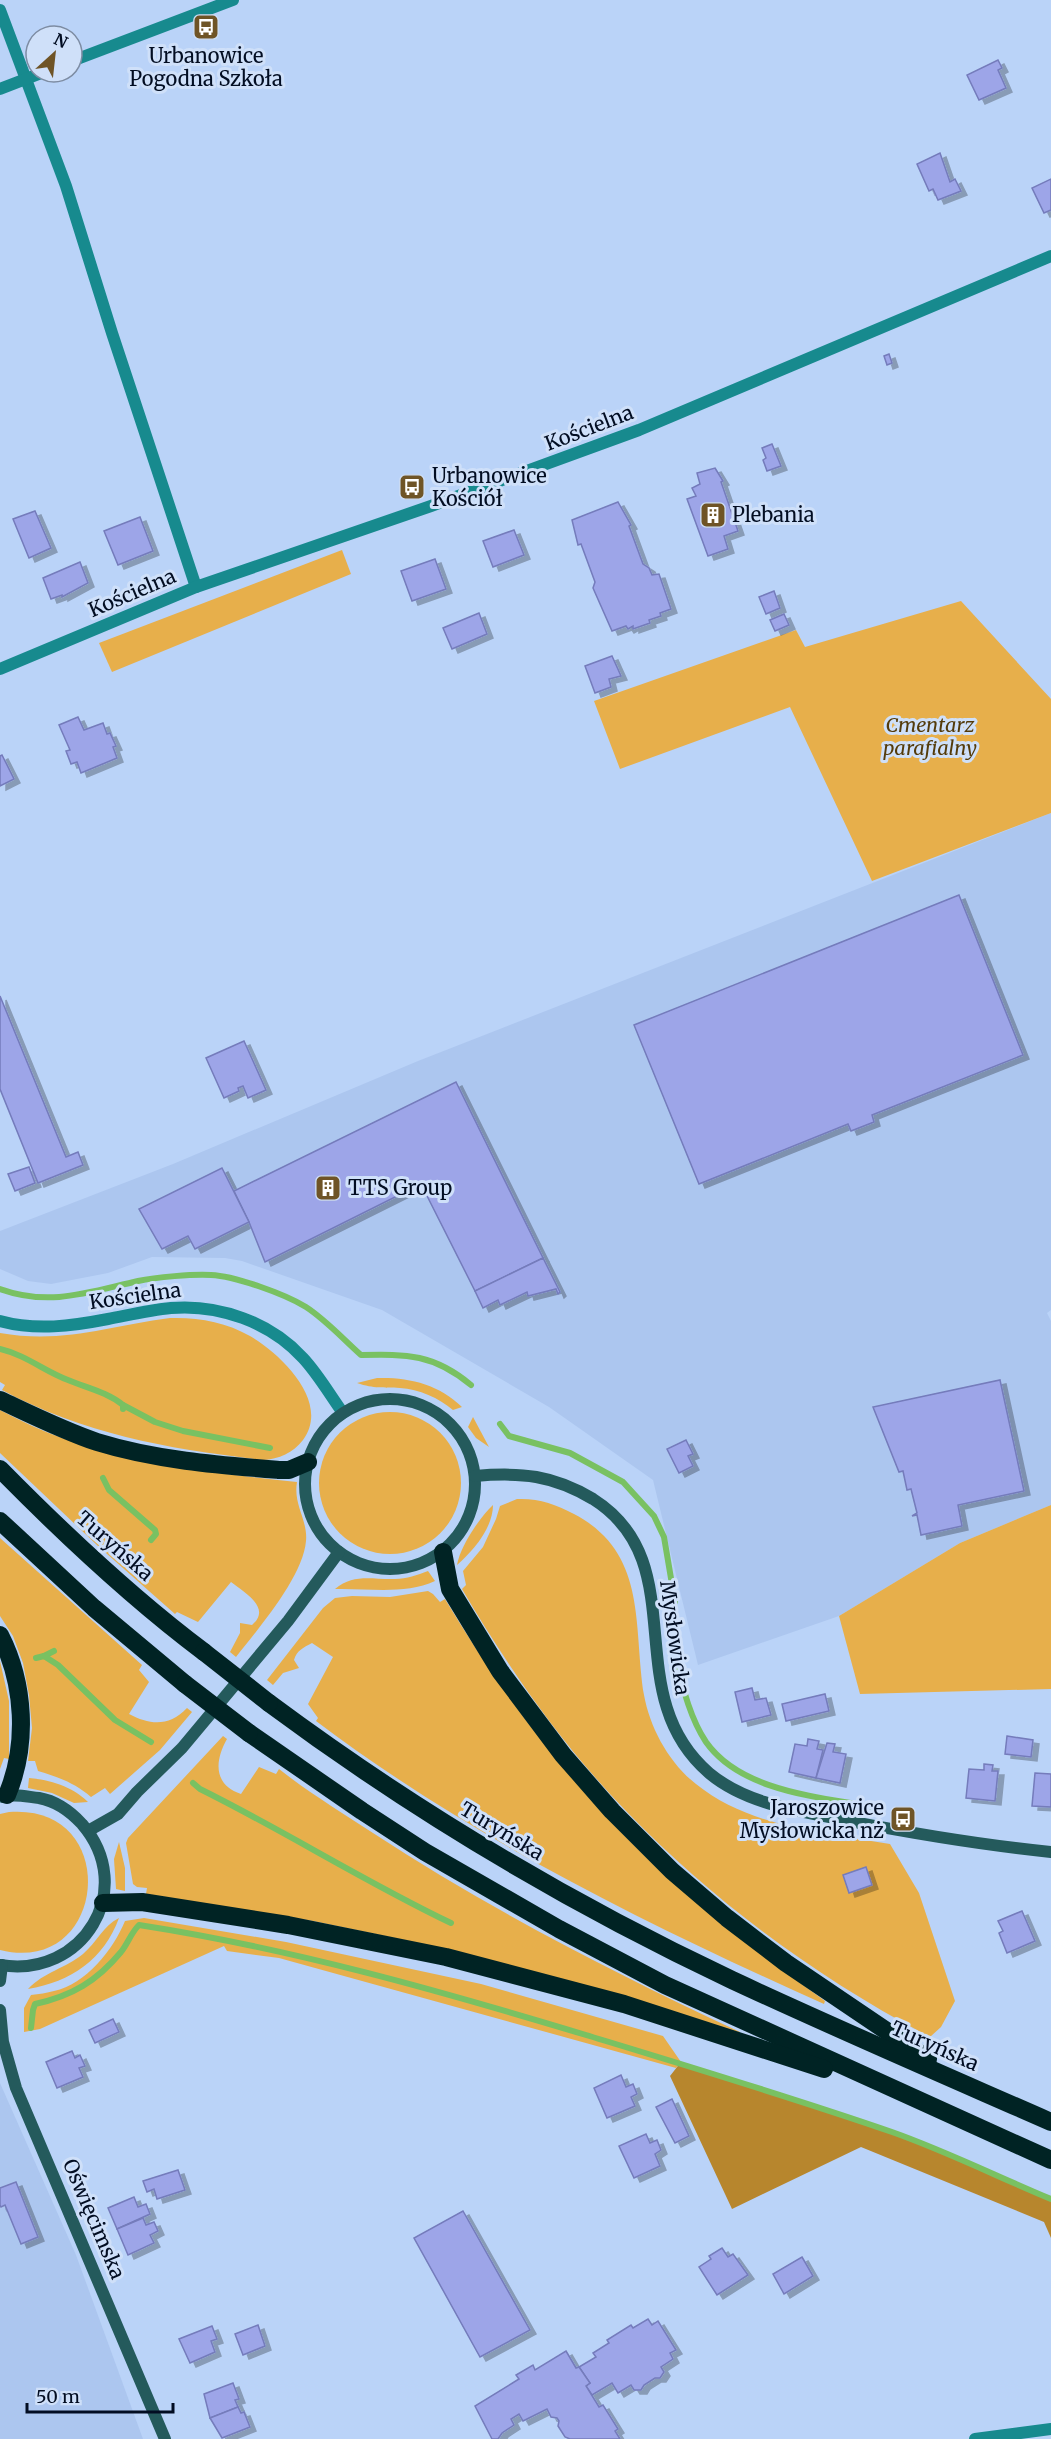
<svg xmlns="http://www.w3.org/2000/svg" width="1051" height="2439" font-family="Merriweather,serif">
<defs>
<filter id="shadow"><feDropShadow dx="6" dy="4" stdDeviation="0" flood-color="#0004"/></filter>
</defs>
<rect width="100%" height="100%" fill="#bad3f8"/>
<g fill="#acc6ef">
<path d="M1051,813V1310L1047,1313L1051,1321V1505L960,1543L839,1616L698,1665L653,1480L549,1407L382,1310L242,1261L225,1258L152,1257L108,1273L51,1284L28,1281L0,1269V1231L173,1164L418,1061Z"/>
<path d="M0,2083L76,2255L143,2439H0Z"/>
</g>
<g fill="#e7af4b">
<path d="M342,550L351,574L112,672L99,643Z"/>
<path d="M961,601L1051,699V813L872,881L790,707L620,769L594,701L796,630L805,647Z"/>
<path d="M170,1318C197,1317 226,1322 250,1336C281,1354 331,1402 303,1440C293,1453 279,1459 263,1460C170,1449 86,1435 2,1390L5,1385L0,1382V1333C63,1344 109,1326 170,1318Z"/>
<path d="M377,1378C408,1377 439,1384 462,1407L453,1410C439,1398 419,1389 400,1388C382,1387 375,1389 357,1383Z"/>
<path d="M0,1410C96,1462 191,1470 297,1482C293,1505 308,1520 306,1541C303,1577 258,1629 236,1657L230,1652L240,1633V1623L252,1625C272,1608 245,1593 231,1582L198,1622L177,1612L175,1614L98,1546L0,1453Z"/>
<circle cx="390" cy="1483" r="71"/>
<path d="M473,1417L489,1447L476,1438L468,1427Z"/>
<path d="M517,1499C538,1498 555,1504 574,1514C648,1553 633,1625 644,1695C650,1728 669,1763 696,1784C749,1827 825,1833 890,1844L919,1893L955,2001L941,2027L930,2037C818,1978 715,1903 627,1812C562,1745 509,1669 462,1589L466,1585L463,1571L483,1547L496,1519L500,1506Z"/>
<path d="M493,1505C493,1528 473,1551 457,1565C460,1547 479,1518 493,1505Z"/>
<path d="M1051,1505V1689L860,1694L839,1616L960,1543Z"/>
<path d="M0,1538L142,1665L139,1670L149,1682L129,1714C150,1725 169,1727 187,1708L192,1712L160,1750L110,1794L105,1788L91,1797C75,1783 58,1777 38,1771L35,1761H28L32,1728L29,1695L23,1663L13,1636L0,1616Z"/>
<path d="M428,1571L435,1581C405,1595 367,1588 335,1589C354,1573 373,1580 395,1579C407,1579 417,1575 428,1571Z"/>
<path d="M428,1591L433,1594L440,1602L445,1599C500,1691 565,1778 642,1853C698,1909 762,1955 825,2001L824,2004C648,1925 471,1838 316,1721L318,1718L308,1704L333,1657L312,1643C303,1648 297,1650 294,1660L299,1668L283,1673L273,1685L267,1680L323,1608L335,1598L352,1596L390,1597Z"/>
<path d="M0,1661L9,1701V1759L4,1758L0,1769Z"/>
<path d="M223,1736L227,1739C214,1762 214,1785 241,1794L259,1767L276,1774L279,1769C308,1792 341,1812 373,1833C489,1909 614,1973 740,2032L738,2033L442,1948L313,1921L146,1894L147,1888L137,1887L133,1884L126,1843L128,1838Z"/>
<path d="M29,1778C50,1780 72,1786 88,1802L74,1803L52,1793L28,1788Z"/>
<path d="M9,1812C123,1803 108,1977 0,1950V1814Z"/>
<path d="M119,1842L125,1868V1891L116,1889L114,1859Z"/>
<path d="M119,1918C104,1959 71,1982 28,1989C44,1972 66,1968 83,1954C97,1942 103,1926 119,1918Z"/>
<path d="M144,1918L286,1942L481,1984L663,2036L681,2062L676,2068L279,1958L227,1951L224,1946L40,2029L24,2032V2008L31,1995C39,1994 47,1993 54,1991C86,1984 113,1950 125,1921Z"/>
</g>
<path fill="#b7862d" d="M681,2062L889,2129L1051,2198V2238L1044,2222L861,2147L732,2209L670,2076Z"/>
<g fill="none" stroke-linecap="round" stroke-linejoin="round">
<g stroke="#79c162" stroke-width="6">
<path d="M0,1289C50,1307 89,1292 138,1281C156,1277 193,1274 211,1275C235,1276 285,1294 306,1307C326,1320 343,1339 361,1355C407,1354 434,1354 471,1385"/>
<path d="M0,1349C26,1355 44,1371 68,1380C87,1388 107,1392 123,1405V1409"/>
<path d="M123,1405L155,1422L183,1431L270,1448"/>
<path d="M500,1424L509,1436L570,1453L623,1482L654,1516L664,1537L675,1602"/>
<path d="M103,1478L109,1490L155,1530L156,1534L151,1540"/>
<path d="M44,1656L54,1651"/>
<path d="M36,1658L44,1656L58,1665L115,1720L151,1742"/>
<path d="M676,1660C683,1688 690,1718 706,1742C742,1793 823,1797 879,1808"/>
<path d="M193,1783L200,1789C285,1831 365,1882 451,1923"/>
<path d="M31,2028L33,2010L35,2004C72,1996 97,1981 121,1952C128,1943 131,1933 139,1925C293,1949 437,1990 586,2035C688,2066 791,2097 892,2132C946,2151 998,2177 1051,2199"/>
</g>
</g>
<g fill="#9da5e8" stroke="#747bbb" stroke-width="1.5" filter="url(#shadow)">
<path d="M998,60L1002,68L998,70L1006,88L979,100L967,75Z"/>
<path d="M940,153L950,182L955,179L961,191L938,200L933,189L929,191L917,164Z"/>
<path d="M1051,179V210L1044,213L1032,188Z"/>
<path d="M889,354L892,363L887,365L884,356Z"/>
<path d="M772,444L781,466L767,471L763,460L766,458L762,448Z"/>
<path d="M715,468L723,481L721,482L738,531L724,536L728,549L708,556L687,499L696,496L692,488L700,484L697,473Z"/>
<path d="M618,502L631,525L629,526L643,564L649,568L652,575L659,574L671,609L660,613L661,616L649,620L650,623L633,629V626L628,629L626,626L612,631L593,588L595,582L581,544L578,545L572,520Z"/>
<path d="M35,511L51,548L29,558L13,519Z"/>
<path d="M140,517L153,551L118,565L104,531Z"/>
<path d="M514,530L524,555L493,567L483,541Z"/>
<path d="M435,559L446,589L412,601L401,571Z"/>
<path d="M80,562L88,583L62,597V595L51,599L43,578Z"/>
<path d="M774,591L780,608L766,614L759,597Z"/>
<path d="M479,613L487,634L452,649L443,628Z"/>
<path d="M784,614L789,625L775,631L770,620Z"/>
<path d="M612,656L621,676L609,679L611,687L595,693L585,666Z"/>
<path d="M78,717L84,730L103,723L107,734L110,733L116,746L113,747L117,758L81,773L77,762L71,764L66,751L70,750L59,725Z"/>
<path d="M2,755L14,779L0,786V756Z"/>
<path d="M959,895L1023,1055L872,1115L874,1122L851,1131L848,1124L699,1184L634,1025Z"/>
<path d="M0,996L66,1157L78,1152L83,1165L38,1183L0,1089Z"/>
<path d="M244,1041L266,1090L248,1098L243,1086L238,1088L239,1091L224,1098L206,1058Z"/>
<path d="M456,1082L543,1258L475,1291L421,1184L265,1262L249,1222L234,1191Z"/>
<path d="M29,1167L35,1183L15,1191L8,1174Z"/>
<path d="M222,1168L249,1222L195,1249L188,1236L162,1249L139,1209Z"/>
<path d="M543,1258L560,1292L558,1294L556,1289L528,1296L527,1292L500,1305L498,1300L483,1308L475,1291Z"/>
<path d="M1000,1380L1024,1491L958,1505L962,1526L921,1535L917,1515L912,1516L917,1513L911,1489L907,1490L903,1471L899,1472L873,1407Z"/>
<path d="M686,1440L693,1454L688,1456L693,1466L679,1473L667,1449Z"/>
<path d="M752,1688L755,1700L766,1698L771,1715L742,1722L735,1692Z"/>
<path d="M825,1694L829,1711L786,1721L782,1704Z"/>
<path d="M1007,1736L1033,1740L1031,1757L1005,1754Z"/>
<path d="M808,1739L819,1741L817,1749L823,1750L816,1778L789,1772L795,1744L807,1746Z"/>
<path d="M827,1743L835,1744L833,1752L846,1754L840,1783L816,1778Z"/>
<path d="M984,1764L993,1765L992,1771H998L995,1801L966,1798L969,1769L984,1770Z"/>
<path d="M1035,1773L1051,1774V1807L1032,1806Z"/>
<path d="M866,1867L872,1885L849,1893L843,1875Z"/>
<path d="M1022,1911L1035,1941L1007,1953L999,1933L1003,1931L998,1921Z"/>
<path d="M113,2019L119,2032L95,2043L89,2030Z"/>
<path d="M72,2051L75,2058L80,2055L85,2066L79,2068L83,2077L57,2088L46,2062Z"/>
<path d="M621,2075L626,2087L633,2084L637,2094L631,2097L635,2106L607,2118L594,2088Z"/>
<path d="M672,2099L689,2136L675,2143L656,2107Z"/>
<path d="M646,2134L650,2143L657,2140L661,2150L655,2154L660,2166L634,2178L619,2146Z"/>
<path d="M178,2170L185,2190L157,2199L154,2189L147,2192L143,2181Z"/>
<path d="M16,2182L38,2237L21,2244L5,2205L1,2207L0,2205V2188Z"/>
<path d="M134,2197L138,2207L146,2204L150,2214L117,2229L108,2208Z"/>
<path d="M463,2211L530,2330L480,2357L414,2238Z"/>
<path d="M143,2218L146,2225L154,2222L158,2231L150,2235L154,2243L128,2255L117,2229Z"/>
<path d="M722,2248L728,2257L733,2254L748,2275L717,2295L699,2267L711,2259L709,2256Z"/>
<path d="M802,2257L813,2276L784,2294L773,2274Z"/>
<path d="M648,2319L652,2325L658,2321L676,2350L670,2353L673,2359L661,2367L664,2372L660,2378H655L644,2385L641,2390H634L631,2385L618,2393L612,2383L592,2395L586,2386L590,2383L579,2367L596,2357L593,2353L609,2343L607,2340L631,2325L633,2328Z"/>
<path d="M258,2325L265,2346L243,2355L235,2334Z"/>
<path d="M212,2326L217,2339L211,2341L215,2352L190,2363L179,2339Z"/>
<path d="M566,2351L576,2368L579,2367L590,2383L586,2386L599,2407L603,2405L618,2429L615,2431L620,2439H570L565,2437L558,2426L559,2421L557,2418L551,2417L547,2409L523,2421L519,2414L511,2419L514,2425L502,2433L498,2439H492L475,2406L519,2379L516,2375L533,2365L535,2370Z"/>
<path d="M233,2383L239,2399L235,2400L238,2407L210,2418L204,2394Z"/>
<path d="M238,2407L241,2413L244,2412L250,2427L222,2438L210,2418Z"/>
</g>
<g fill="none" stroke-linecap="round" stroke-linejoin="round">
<g stroke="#178a8e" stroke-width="12">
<path d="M0,10L66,186L112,333L196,587"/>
<path d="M72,61L233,0"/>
<path d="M0,89L44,72"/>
<path d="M0,669L196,587L431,506L639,430L1051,256"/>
<path d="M0,1321C36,1331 72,1326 108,1319C129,1315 150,1310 171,1308C219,1304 270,1322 303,1358C318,1374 330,1395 343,1413"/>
<path d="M975,2439L1051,2429"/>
</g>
<g stroke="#245a5c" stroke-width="12">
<circle cx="390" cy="1484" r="85"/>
<path d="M475,1476C521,1472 553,1475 593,1499C696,1564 616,1693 709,1773C747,1805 801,1811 849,1821C916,1834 983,1845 1051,1852"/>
<path d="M88,1831L118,1814L137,1792L182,1748L288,1621L339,1552"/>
<path d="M0,1965C83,1979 138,1889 82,1824C70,1811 56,1801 39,1798C28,1797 13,1793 3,1797"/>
<path d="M0,1981L2,1965"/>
<path d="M0,2010L3,2042L16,2088L165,2439"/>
</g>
<g stroke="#002324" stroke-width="18">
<path d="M0,1400C32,1415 64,1431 97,1442C155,1460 218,1465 279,1470H289L308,1462"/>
<path d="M0,1469C63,1533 132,1598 204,1652"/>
<path d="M0,1521L94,1608L185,1684"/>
<path d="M443,1552L450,1589L500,1671L563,1755L612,1811L672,1871L727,1918L786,1963L928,2059"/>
<path d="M0,1635C25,1684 28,1745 7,1795"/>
<path d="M269,1703C413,1810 569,1903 732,1980C837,2029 944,2075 1051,2122"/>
<path d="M249,1733L362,1811L425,1852L559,1929L665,1985L1051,2160"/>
<path d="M103,1903L142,1902L288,1925L446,1957L624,2004L824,2069"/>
</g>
<g stroke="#002324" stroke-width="18">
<path d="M204,1652L269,1703"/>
<path d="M185,1684L249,1733"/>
</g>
</g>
<defs>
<g id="bus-square" transform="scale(1.35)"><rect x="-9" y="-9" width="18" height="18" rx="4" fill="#6f5426" stroke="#cfe0f9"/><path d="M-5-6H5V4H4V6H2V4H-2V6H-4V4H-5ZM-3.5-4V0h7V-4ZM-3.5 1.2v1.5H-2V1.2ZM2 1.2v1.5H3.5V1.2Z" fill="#fff"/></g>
<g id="building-square" transform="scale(1.35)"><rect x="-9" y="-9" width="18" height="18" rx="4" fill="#6f5426" stroke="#cfe0f9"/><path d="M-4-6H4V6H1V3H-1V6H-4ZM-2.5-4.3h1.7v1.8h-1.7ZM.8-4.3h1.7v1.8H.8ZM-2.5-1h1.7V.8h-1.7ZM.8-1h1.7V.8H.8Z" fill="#fff"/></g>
</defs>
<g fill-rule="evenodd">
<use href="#bus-square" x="206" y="27"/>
<use href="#bus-square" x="412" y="487"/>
<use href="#building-square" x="713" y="515"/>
<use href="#building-square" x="328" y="1188"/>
<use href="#bus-square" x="903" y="1819"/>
</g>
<g text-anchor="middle" stroke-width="6" stroke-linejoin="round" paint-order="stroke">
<g font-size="20" fill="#020d22" stroke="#cfe0f9" text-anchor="start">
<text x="206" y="63" text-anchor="middle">Urbanowice<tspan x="206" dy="23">Pogodna Szkoła</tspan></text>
<text x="432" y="483">Urbanowice<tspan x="432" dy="23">Kościół</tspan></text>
<text x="732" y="522">Plebania</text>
<text x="348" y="1195">TTS Group</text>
<text x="884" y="1815" text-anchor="end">Jaroszowice<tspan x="884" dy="23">Mysłowicka nż</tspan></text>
</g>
<g font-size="20" fill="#020d22" stroke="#cfe0f9">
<text transform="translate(589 428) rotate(-21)" y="7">Kościelna</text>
<text transform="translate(132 593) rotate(-23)" y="7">Kościelna</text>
<text transform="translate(135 1296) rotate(-8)" y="7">Kościelna</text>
<text transform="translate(115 1546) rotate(41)" y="7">Turyńska</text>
<text transform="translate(675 1638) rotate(82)" y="7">Mysłowicka</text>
<text transform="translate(502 1831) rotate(31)" y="7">Turyńska</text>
<text transform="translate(935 2046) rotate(24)" y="7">Turyńska</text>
<text transform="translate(94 2219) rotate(67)" y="7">Oświęcimska</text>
</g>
<g font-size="20" font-style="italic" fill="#543b0a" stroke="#cfe0f9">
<text x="930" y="732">Cmentarz<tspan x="930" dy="23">parafialny</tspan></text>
</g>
</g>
<g transform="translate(54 54) rotate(27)"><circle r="28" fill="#cfe0f9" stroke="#7d8ca3" stroke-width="1.5"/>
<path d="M0-4.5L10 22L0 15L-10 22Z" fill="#6f5426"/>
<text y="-9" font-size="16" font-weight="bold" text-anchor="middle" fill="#020d22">N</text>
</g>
<path d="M27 2403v9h146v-9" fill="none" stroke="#020d22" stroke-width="3"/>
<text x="36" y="2403" font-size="18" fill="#020d22" stroke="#cfe0f9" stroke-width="4.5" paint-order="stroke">50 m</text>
</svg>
